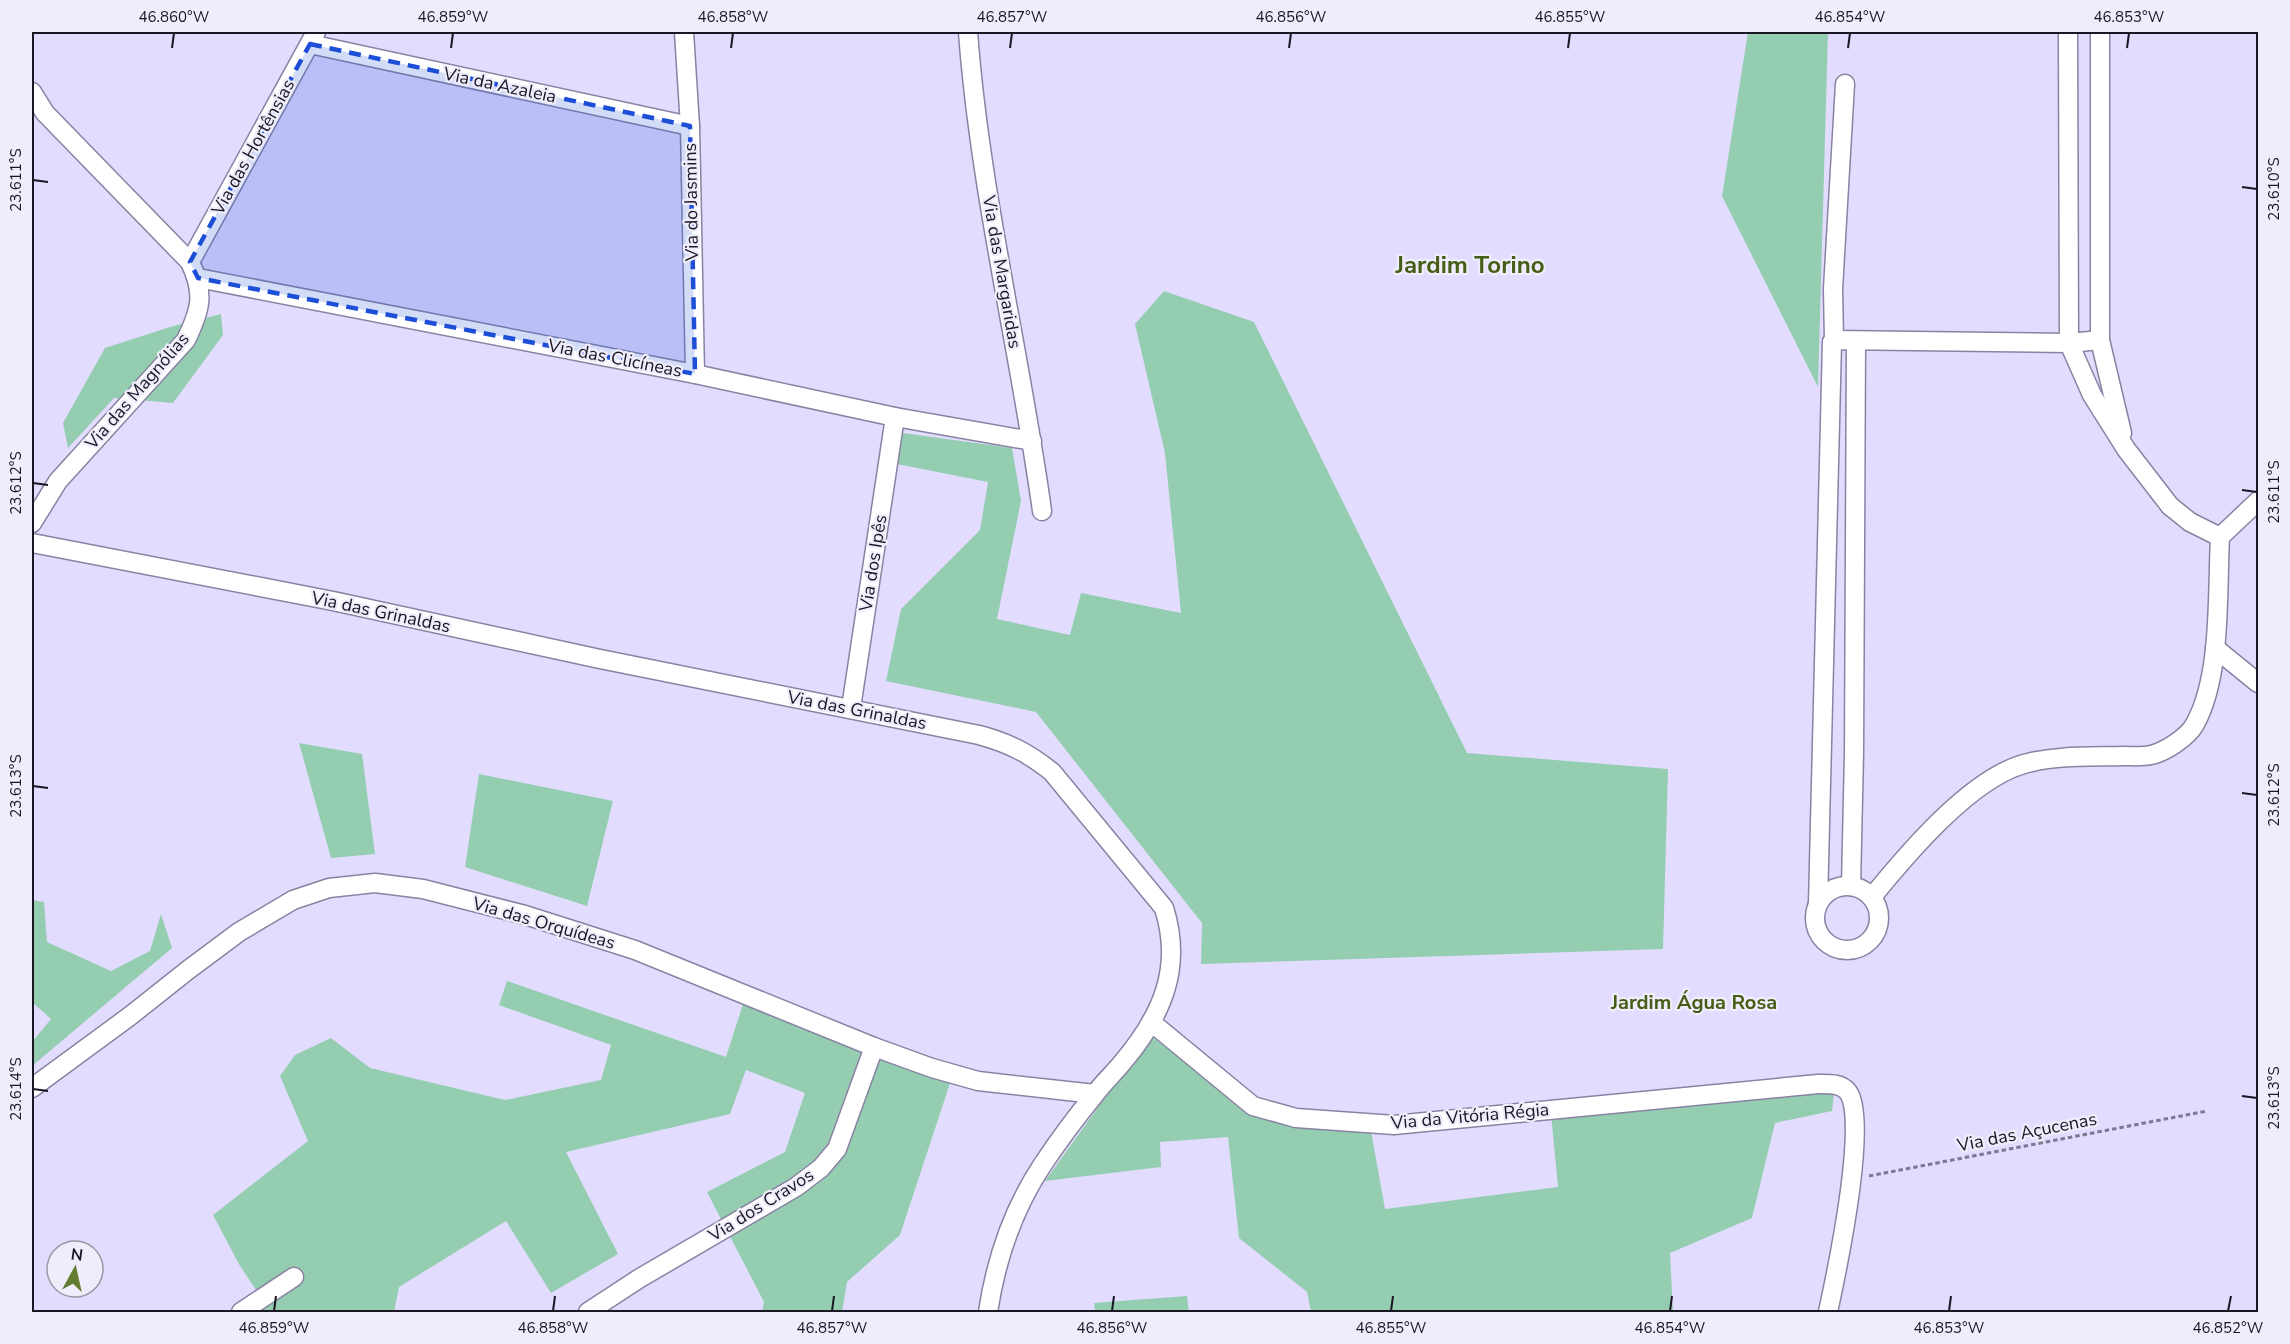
<svg xmlns="http://www.w3.org/2000/svg" width="2290" height="1344" font-family="'Nunito Sans',sans-serif">
<rect width="100%" height="100%" fill="#e2ddff"/>
<g fill="#95cdb1">
<path d="M1748,32H1828L1818,387L1722,196Z"/>
<path d="M1164,291L1254,322L1467,753L1668,769L1663,949L1201,964L1202,923L1036,712L886,681L901,609L980,530L988,482L897,464L903,433L1012,448L1021,501L997,619L1070,635L1081,593L1181,613L1165,453L1135,324Z"/>
<path d="M221,314L223,335L173,403L114,398L68,448L63,423L105,348L170,327Z"/>
<path d="M299,743L362,754L375,854L331,858Z"/>
<path d="M479,774L613,801L587,906L465,867Z"/>
<path d="M32,900L44,902L47,942L111,971L150,951L161,914L172,948L32,1066V1042L51,1019L32,1002Z"/>
<path d="M507,981L726,1057L743,1004L952,1077L900,1235L847,1282L842,1312H762L764,1302L707,1192L785,1152L805,1093L746,1070L730,1114L566,1152L618,1254L551,1293L506,1221L399,1287L394,1312H252L265,1303L240,1266L213,1215L308,1141L280,1076L295,1055L331,1038L370,1068L505,1100L601,1080L611,1045L499,1005Z"/>
<path d="M1150,1035L1249,1113L1371,1131L1385,1209L1558,1187L1551,1114L1835,1084L1832,1111L1775,1123L1752,1218L1670,1253L1673,1312H1311L1307,1292L1239,1238L1228,1137L1160,1142L1161,1167L1045,1181Z"/>
<path d="M1187,1296L1189,1312H1095L1094,1303Z"/>
</g>
<g fill="none" stroke-linecap="round" stroke-linejoin="round">
<g stroke="#8883a2" stroke-width="21">
<g id="minor">
<path d="M684,32L690,126L695,374"/>
<path d="M968,32C980,193 1020,351 1042,511"/>
<path d="M2068,32L2069,343L2092,395L2126,449L2170,506L2190,522L2220,537"/>
<path d="M2100,32V340L2122,433"/>
<path d="M310,44L690,126"/>
<path d="M32,92L45,113L190,262C205,294 201,309 186,340L58,481L32,523"/>
<path d="M190,262L316,32"/>
<path d="M198,278L695,374L895,417L1032,441"/>
<path d="M1834,340L1833,289L1845,84"/>
<path d="M32,543L333,601L600,659L979,735C1009,743 1028,753 1052,772L1164,908C1183,968 1162,1016 1122,1063C1113,1074 1103,1083 1095,1094C1077,1116 1059,1140 1043,1164C1013,1209 996,1259 988,1312"/>
<path d="M2215,648L2258,683"/>
<path d="M851,708L895,417"/>
<circle cx="1847" cy="918" r="32"/>
<path d="M1851,886L1854,753L1856,341"/>
<path d="M1872,897C1907,854 1970,779 2024,764C2056,755 2091,757 2124,756C2133,756 2142,757 2151,755C2165,752 2188,737 2195,724C2222,675 2217,592 2220,537L2258,501"/>
<path d="M1818,904L1832,342L1834,340L2069,343L2100,340"/>
<path d="M1151,1022L1253,1106L1296,1118L1394,1125L1818,1084C1829,1084 1841,1083 1848,1092C1869,1120 1836,1275 1828,1312"/>
<path d="M32,1088L130,1016L188,970L239,932L293,900L329,888L375,883L423,889L525,915L635,950L874,1047L932,1068L978,1081L1095,1094"/>
<path d="M241,1312L294,1277"/>
<path d="M588,1312L640,1278L796,1187L821,1168L837,1149L874,1047"/>
</g>
</g>
<path stroke="#7c7990" stroke-width="3" stroke-dasharray="4.5 3" stroke-linecap="butt" d="M1869,1176L2207,1111"/>
<use href="#minor" stroke="#fff" stroke-width="18"/>
</g>
<path fill="#1d4ed8" fill-opacity="0.2" stroke="#1d4ed8" stroke-width="4.5" stroke-dasharray="12 8" stroke-linejoin="round" d="M310,44L690,126L695,374L198,278L190,262Z"/>
<path fill="none" stroke="#191723" stroke-width="2" d="M172,48L174,33M451,48L453,33M731,48L733,33M1010,48L1012,33M1289,48L1291,33M1568,48L1570,33M1848,48L1850,33M2127,48L2129,33M33,180L48,182M2242,187L2257,189M33,483L48,485M2242,490L2257,492M33,786L48,788M2242,793L2257,795M33,1089L48,1091M2242,1096L2257,1098M274,1311L276,1296M553,1311L555,1296M832,1311L834,1296M1112,1311L1114,1296M1391,1311L1393,1296M1670,1311L1672,1296M1949,1311L1951,1296M2228,1311L2231,1296"/>
<g text-anchor="middle" stroke-width="4.5" stroke-linejoin="round" paint-order="stroke">
<g font-size="18" fill="#191723" stroke="#efedfb">
<text transform="translate(500 85) rotate(12)" y="6">Via da Azaleia</text>
<text transform="translate(253 147) rotate(-61)" y="6">Via das Hortênsias</text>
<text transform="translate(691 202) rotate(-91)" y="6">Via do Jasmins</text>
<text transform="translate(1002 272) rotate(80)" y="6">Via das Margaridas</text>
<text transform="translate(615 358) rotate(11)" y="6">Via das Clicíneas</text>
<text transform="translate(137 391) rotate(-49)" y="6">Via das Magnólias</text>
<text transform="translate(873 563) rotate(-81)" y="6">Via dos Ipês</text>
<text transform="translate(381 612) rotate(12)" y="6">Via das Grinaldas</text>
<text transform="translate(857 710) rotate(11)" y="6">Via das Grinaldas</text>
<text transform="translate(544 923) rotate(16)" y="6">Via das Orquídeas</text>
<text transform="translate(1470 1116) rotate(-5)" y="6">Via da Vitória Régia</text>
<text transform="translate(2027 1132) rotate(-11)" y="6">Via das Açucenas</text>
<text transform="translate(761 1205) rotate(-32)" y="6">Via dos Cravos</text>
</g>
<g font-size="20" font-weight="bold" fill="#455d15" stroke="#efedfb">
<text x="1694" y="1009">Jardim Água Rosa</text>
</g>
<g font-size="24" font-weight="bold" fill="#455d15" stroke="#efedfb">
<text x="1470" y="273">Jardim Torino</text>
</g>
</g>
<rect width="2290" height="1344" fill="none" stroke="#efedfb" stroke-width="66"/>
<g transform="translate(75 1269) rotate(8)"><circle r="28" fill="#efedfb" stroke="#9997a5" stroke-width="1.5"/>
<path d="M0-4.5L10 22L0 15L-10 22Z" fill="#627d31"/>
<text y="-9" font-size="16" font-weight="bold" text-anchor="middle" fill="#191723">N</text>
</g>
<rect x="33" y="33" width="2224" height="1278" fill="none" stroke="#191723" stroke-width="2"/>
<g font-size="15" text-anchor="middle" fill="#191723">
<text x="174" y="22">46.860°W</text>
<text x="453" y="22">46.859°W</text>
<text x="733" y="22">46.858°W</text>
<text x="1012" y="22">46.857°W</text>
<text x="1291" y="22">46.856°W</text>
<text x="1570" y="22">46.855°W</text>
<text x="1850" y="22">46.854°W</text>
<text x="2129" y="22">46.853°W</text>
<text transform="translate(16 180) rotate(-90)" y="5">23.611°S</text>
<text transform="translate(2274 189) rotate(-90)" y="5">23.610°S</text>
<text transform="translate(16 483) rotate(-90)" y="5">23.612°S</text>
<text transform="translate(2274 492) rotate(-90)" y="5">23.611°S</text>
<text transform="translate(16 786) rotate(-90)" y="5">23.613°S</text>
<text transform="translate(2274 795) rotate(-90)" y="5">23.612°S</text>
<text transform="translate(16 1089) rotate(-90)" y="5">23.614°S</text>
<text transform="translate(2274 1098) rotate(-90)" y="5">23.613°S</text>
<text x="274" y="1333">46.859°W</text>
<text x="553" y="1333">46.858°W</text>
<text x="832" y="1333">46.857°W</text>
<text x="1112" y="1333">46.856°W</text>
<text x="1391" y="1333">46.855°W</text>
<text x="1670" y="1333">46.854°W</text>
<text x="1949" y="1333">46.853°W</text>
<text x="2228" y="1333">46.852°W</text>
</g>
</svg>
